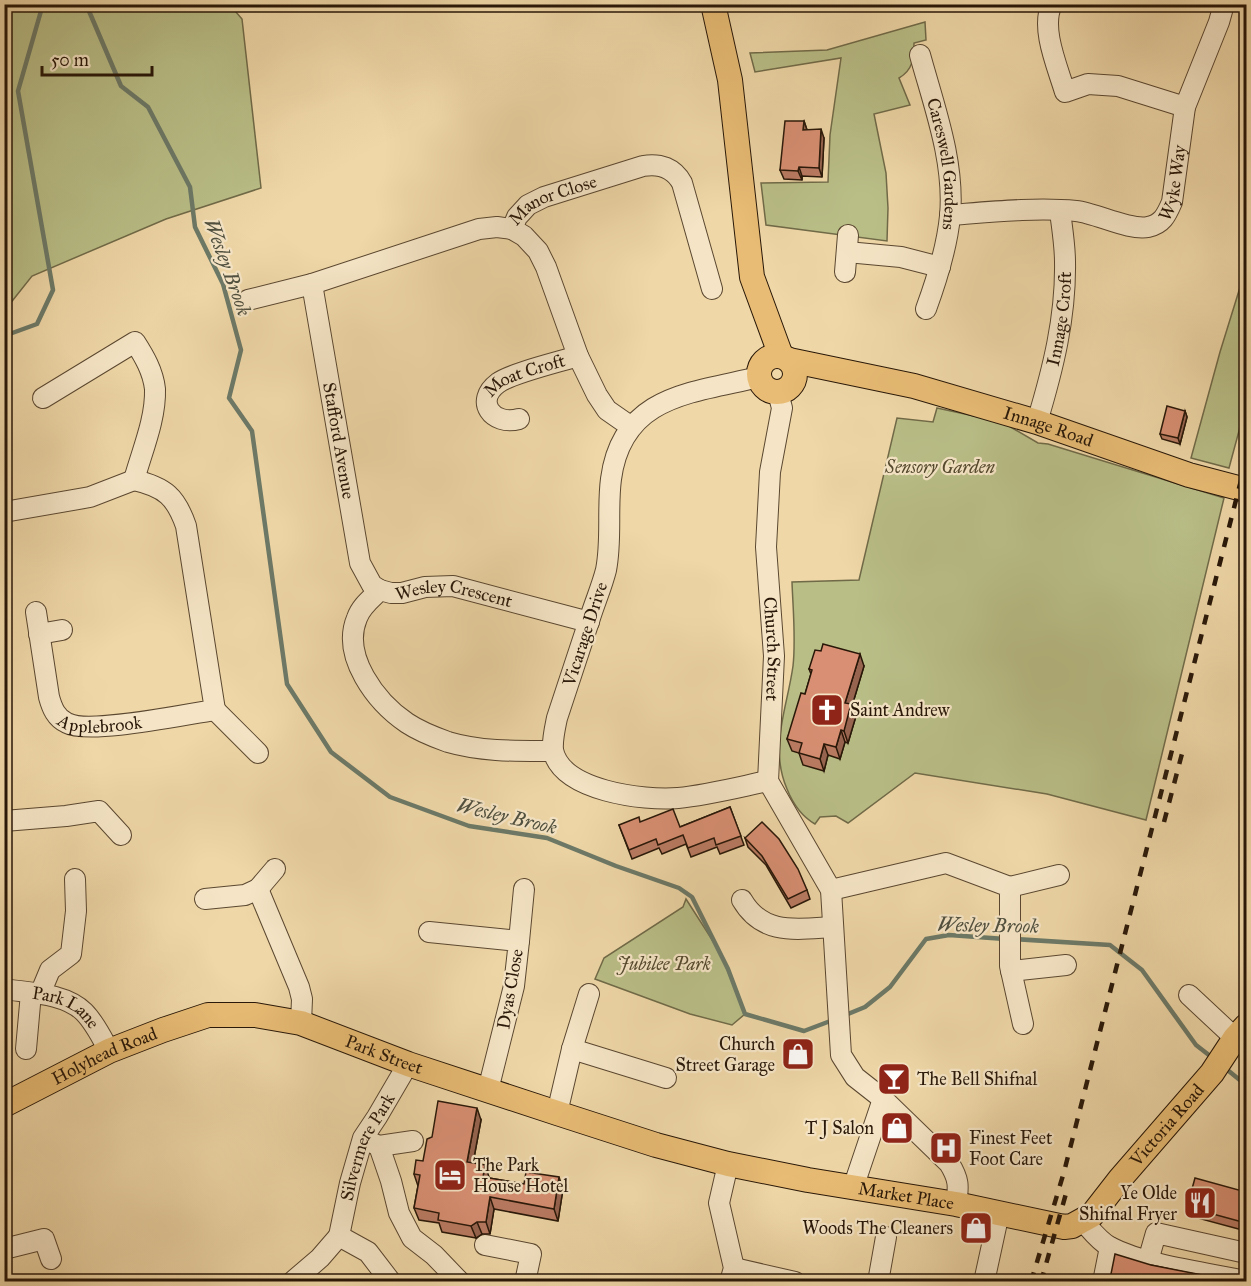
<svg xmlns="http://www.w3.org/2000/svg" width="1251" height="1286" font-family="'IM FELL Great Primer',serif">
<rect width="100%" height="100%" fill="#efd7a7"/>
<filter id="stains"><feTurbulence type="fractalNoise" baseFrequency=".00333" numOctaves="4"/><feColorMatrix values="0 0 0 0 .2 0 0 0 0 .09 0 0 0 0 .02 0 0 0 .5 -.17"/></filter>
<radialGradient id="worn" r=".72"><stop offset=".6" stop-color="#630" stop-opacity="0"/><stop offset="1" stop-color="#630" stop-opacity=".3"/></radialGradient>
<g fill="#b9be87" stroke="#706a48" stroke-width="1.5">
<path d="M5,4L230,5L242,19L261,188L166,219L32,276L5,310Z"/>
<path d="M925,22L926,40L914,43C914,58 913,70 899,78L910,105L874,114L886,173L888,208L887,241L766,225L761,183L828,182L830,135L841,58L755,72L750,53L827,50Z"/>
<path d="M1246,268V405L1229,468L1191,458L1220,352Z"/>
<path d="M937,408L1002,422L1038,443L1048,444L1224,498L1146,820L1047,794L915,773L848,823L836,816L820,817L815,824C801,816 793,804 787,789C769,747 787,709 793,666C796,639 793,610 792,582L859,580L897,418L933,422Z"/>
<path d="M686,899L720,952L745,1014L732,1025L690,1014L595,979L604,958L683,907Z"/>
</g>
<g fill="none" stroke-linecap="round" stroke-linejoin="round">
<g stroke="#6c7967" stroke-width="4.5">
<path d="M86,4L121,86L148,107L190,187L195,227L223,284L241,350L229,398L252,431L287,684L331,752L390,797L469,826L547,838L616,866L679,888L692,897L728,969L745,1014L804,1031L833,1020"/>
<path d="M4,336L37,324L53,290L18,91L43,4"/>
<path d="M1014,939L1110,945L1142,970L1196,1045L1214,1059"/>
<path d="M843,1016L865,1007L890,987L926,939L949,935L1005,939"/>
<path d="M1225,1068L1246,1085"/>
</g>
<g stroke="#5a4730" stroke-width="22">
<g id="minor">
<path d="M1052,4C1040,28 1058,68 1065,92L1088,84L1118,86L1185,107"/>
<path id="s1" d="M920,55C934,106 955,162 950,216C947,248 937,279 926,309"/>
<path id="s2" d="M950,215C989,212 1037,207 1076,211C1096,213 1130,231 1148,227C1162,224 1166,216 1172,202L1185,107L1219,22L1224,4"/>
<path d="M847,252L901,257L940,267"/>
<path d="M845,272L848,235"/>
<path id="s3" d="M312,284L360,563L372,585L380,590"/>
<path d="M248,300L312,284L479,229L497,227L512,229"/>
<path d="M759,377C692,393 622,395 611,479C607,509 612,540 606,570C602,586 595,602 590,618C579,651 568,685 557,718C555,728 552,740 553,750C561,791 644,801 678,798C708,795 739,787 768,781"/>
<path id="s4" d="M778,393L782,408L770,472L766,547L774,656L768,781L831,890L841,1055L855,1077L883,1099L949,1163C959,1179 959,1186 956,1204"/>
<path d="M43,398L135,342C144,356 153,371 155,389C156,419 142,451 134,480"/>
<path id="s5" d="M519,419C492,426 474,401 498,383C512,373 559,362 578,356"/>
<path id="s6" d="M1037,422C1053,369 1066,317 1065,262C1065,245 1062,228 1060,211"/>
<path id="s7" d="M630,426L607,410L597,395L578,356L546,267L538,251L524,236L512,229L517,217L528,205L544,197L643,166C660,163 674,168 682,183L712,289"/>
<path d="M4,512L90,497L134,480"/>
<path id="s8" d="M36,612L49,697C52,708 56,718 67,723C89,735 186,714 215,710L186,526C176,497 165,487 134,480"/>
<path d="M39,634L62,630"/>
<path d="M215,710L258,753"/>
<path id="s9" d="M553,751C519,751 482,752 448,742C434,737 419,731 407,723C376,702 341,656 357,618C361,606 372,598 380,590L391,593H402L425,587L453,586L589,622"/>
<path d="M4,821L66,816L99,811L121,835"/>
<path d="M1010,887L1059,875"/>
<path d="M258,889L275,869"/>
<path d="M831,890L946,863L1010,887V966L1023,1024"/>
<path d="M205,899L245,895L258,889L299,987L302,999L301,1023"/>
<path d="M742,900C763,936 797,929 833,927"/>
<path d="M429,932L519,941L514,986L488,1090"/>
<path d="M519,941L524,889"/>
<path d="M1011,971L1066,965"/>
<path id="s10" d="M4,989C30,993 65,993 84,1012C95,1023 102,1038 109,1051"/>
<path d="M40,994L50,970L71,954L76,911L75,879"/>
<path d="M1189,995L1235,1038"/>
<path d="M26,1049L31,993"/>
<path d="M572,1049L666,1078"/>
<path d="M557,1113L572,1049L589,994"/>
<path d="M368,1141L379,1146L413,1141"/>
<path d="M379,1146L391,1181L399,1213L412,1238L434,1255L460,1282"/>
<path d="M728,1164L719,1203L734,1268L730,1282"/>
<path d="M853,1188L883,1099"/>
<path d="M1083,1221C1091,1230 1099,1241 1110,1247C1144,1265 1207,1273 1246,1281"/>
<path d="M485,1245L531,1254L525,1282"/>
<path d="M4,1249L44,1239L51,1259"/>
<path d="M1148,1261L1156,1233L1246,1253"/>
<path d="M734,1268L795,1282"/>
<path d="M292,1282L320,1258L339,1236"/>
<path id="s11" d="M391,1282L368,1252L339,1236L350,1183L363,1138L377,1117L408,1064"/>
<path d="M878,1282L886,1237"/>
<path d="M984,1282L999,1213"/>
<path d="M1103,1282L1110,1247"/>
</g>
</g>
<g stroke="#281708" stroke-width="26">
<g id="major">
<path d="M713,4L730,80L752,277L781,356"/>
<circle cx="777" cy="374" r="18"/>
<path id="s12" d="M789,360L914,386L1037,422L1189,475L1246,490"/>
<path id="s13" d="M4,1105L109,1051L163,1030L208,1015H255L301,1023L408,1064L557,1113L656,1145L728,1164L808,1180L956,1204L1064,1227L1072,1226L1092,1215L1120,1179L1212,1073L1235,1038L1246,1026"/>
</g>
</g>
<use href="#minor" stroke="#f5e5c6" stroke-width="20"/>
<use href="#major" stroke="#e8bc74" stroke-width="24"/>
<g stroke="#281708" stroke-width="4.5" stroke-dasharray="10 10" stroke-linecap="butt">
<path d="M1164,822L1184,746"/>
<path d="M1031,1282L1064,1172L1246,461"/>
<path d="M1041,1282L1067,1190"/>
</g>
</g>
<g fill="#ba7b63" stroke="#281708" stroke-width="1.5">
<path d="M804,121L807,130L824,138L822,177L802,176V180L784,179L780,170Z"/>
<path d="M1185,411L1187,417L1180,444L1162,439L1160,434Z"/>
<path d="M864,666L852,706L856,716L848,743L845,742L840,759L828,755L824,771L803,765L799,753L792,751L787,739L805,694L811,674L809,669Z"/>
<path d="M730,807L744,845L720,854L717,847L691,857L686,844L662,854L659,848L632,859L619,825L640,822L680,827Z"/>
<path d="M745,838L807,890L810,899L791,908L766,865L748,847Z"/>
<path d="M481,1120L473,1163L485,1165L489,1178L524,1184L563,1189L558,1221L494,1209L490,1234H482L476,1238L442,1232L439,1223L419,1220L414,1208L418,1186L414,1174L423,1161Z"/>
<path d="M1246,1192V1231L1190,1216L1187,1207Z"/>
<path d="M1151,1265L1189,1273L1233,1281H1105Z"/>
</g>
<g fill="#976450" stroke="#281708" stroke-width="1.5">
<path d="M804,121L807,130H803Z"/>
<path d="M821,129L824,138L822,177L819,168Z"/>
<path d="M799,167L802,176V180L798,171Z"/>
<path d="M1185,411L1187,417L1180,444L1178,438Z"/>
<path d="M860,654L864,666L852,706L856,716L848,743L844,731L845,703Z"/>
<path d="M841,730L845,742L840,759L836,747Z"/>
<path d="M824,744L828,755L824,771L820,759Z"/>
<path d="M477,1108L481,1120L471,1174L467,1162Z"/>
<path d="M485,1165L489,1177L487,1188L483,1177Z"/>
<path d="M559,1177L563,1189L558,1221L554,1209Z"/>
<path d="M490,1197L494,1209L490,1234L486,1222Z"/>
<path d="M477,1222L482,1234L476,1238L471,1226Z"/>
</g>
<g fill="#d88f73" stroke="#281708" stroke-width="1.5">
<path d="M785,121H804L803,130L821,129L819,168L799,167L798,171L780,170Z"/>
<path d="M1167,406L1185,411L1178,438L1160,434Z"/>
<path d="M823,644L860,654L845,703L851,704L844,731L841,730L836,747L824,744L820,759L799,753L802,743L787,739L801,693L805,694L812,670L809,669L815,650L821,651Z"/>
<path d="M730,807L741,836L716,845L714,838L688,848L683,835L658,845L656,839L629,850L619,825L639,817L640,822L673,809L680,827Z"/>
<path d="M762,822L779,839L798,869L807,890L788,899L762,856L745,838Z"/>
<path d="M438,1101L477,1108L467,1162L485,1165L483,1177L524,1184L526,1172L559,1177L554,1209L490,1197L486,1222H477L471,1226L438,1220L439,1213L414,1208L420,1175L414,1174L416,1160L423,1161L427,1139L432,1137Z"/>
<path d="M1195,1178L1246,1192V1223L1187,1207Z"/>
<path d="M1115,1254L1151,1265L1233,1281H1133L1120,1279L1119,1281H1105L1111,1274Z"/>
</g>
<defs>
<g id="church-square" transform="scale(1.725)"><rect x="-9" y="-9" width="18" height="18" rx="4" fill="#8f2418" stroke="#f5e5c6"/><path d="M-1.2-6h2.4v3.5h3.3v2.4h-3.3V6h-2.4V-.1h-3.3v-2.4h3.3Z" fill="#fff"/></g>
<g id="shop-square" transform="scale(1.725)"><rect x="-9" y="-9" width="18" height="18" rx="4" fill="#8f2418" stroke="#f5e5c6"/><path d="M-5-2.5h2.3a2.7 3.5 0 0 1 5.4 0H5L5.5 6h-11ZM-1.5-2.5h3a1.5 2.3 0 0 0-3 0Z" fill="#fff"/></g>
<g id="bar-square" transform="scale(1.725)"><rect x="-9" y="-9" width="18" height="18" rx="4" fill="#8f2418" stroke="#f5e5c6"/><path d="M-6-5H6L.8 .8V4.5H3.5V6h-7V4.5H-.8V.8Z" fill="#fff"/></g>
<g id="hospital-square" transform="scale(1.725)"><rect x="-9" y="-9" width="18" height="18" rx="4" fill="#8f2418" stroke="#f5e5c6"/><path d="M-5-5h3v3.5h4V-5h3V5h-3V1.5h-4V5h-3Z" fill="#fff"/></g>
<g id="hotel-square" transform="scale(1.725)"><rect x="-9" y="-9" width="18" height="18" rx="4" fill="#8f2418" stroke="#f5e5c6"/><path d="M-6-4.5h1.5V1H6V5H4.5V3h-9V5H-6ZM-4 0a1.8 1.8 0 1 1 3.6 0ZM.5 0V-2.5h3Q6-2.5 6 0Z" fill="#fff"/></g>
<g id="restaurant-square" transform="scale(1.725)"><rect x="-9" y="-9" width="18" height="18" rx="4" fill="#8f2418" stroke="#f5e5c6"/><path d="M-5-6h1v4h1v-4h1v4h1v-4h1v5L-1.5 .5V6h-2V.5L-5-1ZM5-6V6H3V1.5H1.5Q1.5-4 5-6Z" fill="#fff"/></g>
</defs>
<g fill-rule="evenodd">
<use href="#church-square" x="827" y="710"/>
<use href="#shop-square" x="798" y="1054"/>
<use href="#bar-square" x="894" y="1079"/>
<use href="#shop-square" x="897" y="1128"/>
<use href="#hospital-square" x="946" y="1148"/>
<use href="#hotel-square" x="450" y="1175"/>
<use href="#restaurant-square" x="1200" y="1203"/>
<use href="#shop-square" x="976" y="1228"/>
</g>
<g text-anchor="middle" stroke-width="4.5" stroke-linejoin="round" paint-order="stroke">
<g font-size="18" fill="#281708" stroke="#f5e5c6">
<text dy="6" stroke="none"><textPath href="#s1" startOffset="112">Careswell Gardens</textPath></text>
<text dy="6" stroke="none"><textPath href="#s2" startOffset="256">Wyke Way</textPath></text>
<text dy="6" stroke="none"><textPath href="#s7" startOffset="290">Manor Close</textPath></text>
<text dy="6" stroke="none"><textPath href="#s6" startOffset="106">Innage Croft</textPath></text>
<text dy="6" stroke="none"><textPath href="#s5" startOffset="92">Moat Croft</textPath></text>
<text dy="6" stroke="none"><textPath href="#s12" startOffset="268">Innage Road</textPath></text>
<text dy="6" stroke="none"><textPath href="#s3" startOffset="159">Stafford Avenue</textPath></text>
<text dy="6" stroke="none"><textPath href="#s9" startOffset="388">Wesley Crescent</textPath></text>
<text transform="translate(585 634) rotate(-72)" y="6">Vicarage Drive</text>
<text dy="6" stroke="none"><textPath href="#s4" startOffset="258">Church Street</textPath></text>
<text dy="6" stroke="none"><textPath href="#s8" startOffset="152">Applebrook</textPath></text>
<text transform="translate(510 989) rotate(-80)" y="6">Dyas Close</text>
<text dy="6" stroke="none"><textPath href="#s10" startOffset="66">Park Lane</textPath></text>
<text dy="6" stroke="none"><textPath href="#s13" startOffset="406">Park Street</textPath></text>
<text dy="6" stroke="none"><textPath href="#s13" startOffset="112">Holyhead Road</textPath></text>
<text dy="6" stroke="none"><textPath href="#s13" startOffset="1257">Victoria Road</textPath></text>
<text dy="6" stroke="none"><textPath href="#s11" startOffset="165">Silvermere Park</textPath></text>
<text dy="6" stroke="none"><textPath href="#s13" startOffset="948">Market Place</textPath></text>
</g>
<g font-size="18" font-style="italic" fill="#54492e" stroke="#f5e5c6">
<text x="940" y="473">Sensory Garden</text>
<text x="664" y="970">Jubilee Park</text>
</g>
<g font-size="18" fill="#281708" stroke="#f5e5c6" text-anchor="start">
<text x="850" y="716">Saint Andrew</text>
<text x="775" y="1050" text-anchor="end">Church<tspan x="775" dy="21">Street Garage</tspan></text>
<text x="917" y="1085">The Bell Shifnal</text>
<text x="874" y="1134" text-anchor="end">T J Salon</text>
<text x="969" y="1144">Finest Feet<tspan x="969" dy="21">Foot Care</tspan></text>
<text x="473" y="1171">The Park<tspan x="473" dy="21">House Hotel</tspan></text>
<text x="1177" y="1199" text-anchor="end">Ye Olde<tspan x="1177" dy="21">Shifnal Fryer</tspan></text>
<text x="953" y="1234" text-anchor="end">Woods The Cleaners</text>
</g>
<g font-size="20" font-style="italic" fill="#50503f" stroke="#f5e5c6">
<text transform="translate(228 267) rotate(70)" y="7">Wesley Brook</text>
<text transform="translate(507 816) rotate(13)" y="7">Wesley Brook</text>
<text transform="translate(988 925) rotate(1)" y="7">Wesley Brook</text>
</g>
</g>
<rect width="1251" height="1286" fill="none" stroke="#efd7a7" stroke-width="24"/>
<rect x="6" y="6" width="1239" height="1274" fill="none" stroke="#281708" stroke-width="3"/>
<rect x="12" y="12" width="1227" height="1262" fill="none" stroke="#281708" stroke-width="1.5"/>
<path d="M42 66v9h110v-9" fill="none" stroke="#281708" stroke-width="3"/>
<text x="51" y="66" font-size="18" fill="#281708" stroke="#f5e5c6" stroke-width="4.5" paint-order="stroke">50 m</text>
<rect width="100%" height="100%" filter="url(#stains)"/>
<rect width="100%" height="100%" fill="url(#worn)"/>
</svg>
